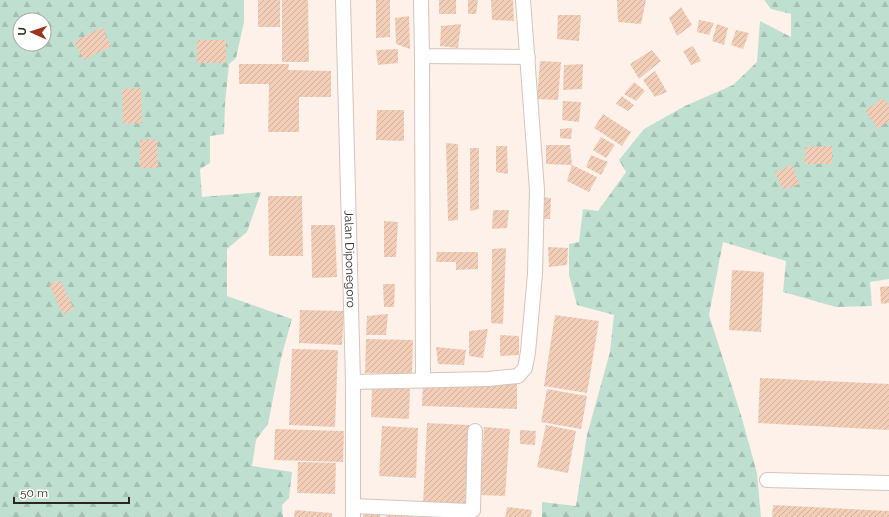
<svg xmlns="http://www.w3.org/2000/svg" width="889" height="517" font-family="Raleway,sans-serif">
<defs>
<pattern id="forest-firs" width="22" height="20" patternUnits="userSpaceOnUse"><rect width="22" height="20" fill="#bfe0d0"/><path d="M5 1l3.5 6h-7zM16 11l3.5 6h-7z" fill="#a4c0b2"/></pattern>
<pattern id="building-hatch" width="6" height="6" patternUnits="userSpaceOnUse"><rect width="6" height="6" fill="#f2ceb8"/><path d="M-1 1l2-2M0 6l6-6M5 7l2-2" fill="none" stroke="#d0b19e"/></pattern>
</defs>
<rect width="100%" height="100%" fill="#fef1ea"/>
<g fill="url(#forest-firs)" fill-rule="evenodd">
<path d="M0,0H244V22L236,58L229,64L225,104L224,134L210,136V163L200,169L202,197L261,192L247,232L227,249V296L292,319L281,358L268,424L256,440L252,466L292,472L289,498L282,505L283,517H0ZM20,20H44V44H20Z"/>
<path d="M764,0H889V279L870,282L872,306L836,307L783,292L786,261L723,242L709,315L741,415L757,473L761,517H542V502L576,506L587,435L610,352L614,315L577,305L569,275V244L579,242L583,209L598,211L626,172L619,160L644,129L685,106L733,85L757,62L760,21L791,37V14L771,9Z"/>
</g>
<g fill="url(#building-hatch)">
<rect x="258" y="0" width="22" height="27"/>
<path d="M282,0H308L309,62H282Z"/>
<path d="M376,0H390V37L376,38Z"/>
<rect x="439" y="0" width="17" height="14"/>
<path d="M468,0H478L476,14H468Z"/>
<path d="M491,0H513L514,21L492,20Z"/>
<path d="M617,0H646L641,24L618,22Z"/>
<path d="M681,7L692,25L677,36L669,18Z"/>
<path d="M558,15H581L579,41L557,39Z"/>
<path d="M409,16L410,49L396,44L395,18Z"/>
<path d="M699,20L714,23L709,35L697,32Z"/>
<path d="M461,24L458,48L440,46L441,26Z"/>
<path d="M717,24L728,28L724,45L712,41Z"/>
<path d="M102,27L111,46L84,60L74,42Z"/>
<path d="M736,30L749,33L743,49L731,45Z"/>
<rect x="197" y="40" width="29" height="23"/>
<path d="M693,46L701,61L691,65L683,51Z"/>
<path d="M398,49V63L378,65L376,50Z"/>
<path d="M652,50L661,61L639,79L630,64Z"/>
<path d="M540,61L561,62L558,100L537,99Z"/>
<path d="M239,64H289L288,70L331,71V97H299V132H268L269,84H239Z"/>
<path d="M583,64L582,89L563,90L564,65Z"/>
<path d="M655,71L667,92L655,97L643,80Z"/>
<path d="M634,82L645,91L636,101L624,94Z"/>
<path d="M141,88L142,123L123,124L122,89Z"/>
<path d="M622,96L634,105L628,111L616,104Z"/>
<path d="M883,98L889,106V121L878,129L865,111Z"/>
<path d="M563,101L581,102L579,122L562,120Z"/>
<path d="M377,110H404V141L376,140Z"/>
<path d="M603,114L631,132L622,146L594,128Z"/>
<path d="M572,128L571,139L560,138V129Z"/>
<path d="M601,137L615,145L606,158L593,150Z"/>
<path d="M157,139L158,168H140V140Z"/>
<path d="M446,143L458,144V220L448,221Z"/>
<path d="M546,145H570L572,165L546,164Z"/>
<path d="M496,146H507L508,174L496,172Z"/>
<path d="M832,146V164H805V147Z"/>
<path d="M470,148H479V209L470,211Z"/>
<path d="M591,155L608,162L601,175L586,167Z"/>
<path d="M572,165L597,177L589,192L567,181Z"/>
<path d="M792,165L799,184L783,190L775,172Z"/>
<path d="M268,196H302L303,256H269Z"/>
<path d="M541,197L551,198L550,219H539Z"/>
<path d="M493,210H509L507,228L492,229Z"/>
<path d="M384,221L398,222L396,257H384Z"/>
<path d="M311,225H335L337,277L312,278Z"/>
<path d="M548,247L568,248L567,265L549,267Z"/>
<path d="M506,248L503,324L491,323L492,249Z"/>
<path d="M437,252H478V269L456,270V262H436Z"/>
<path d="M732,270L764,272L761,332L729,330Z"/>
<path d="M60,280L74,309L63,314L49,285Z"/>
<path d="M383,284H395L394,307H384Z"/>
<path d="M889,286V303L881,304L880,287Z"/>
<path d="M300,310L344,311L342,345L299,343Z"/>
<path d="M388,314L386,335H366L367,316Z"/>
<path d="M555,315L599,321L587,393L544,386Z"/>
<path d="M488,329L483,358L469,356V331Z"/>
<path d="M500,335L519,336V355L500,356Z"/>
<path d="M366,339L413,340L412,374L365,373Z"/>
<path d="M436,347L466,350L464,365L438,364Z"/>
<path d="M292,349L338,350L335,427L289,425Z"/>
<path d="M760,378L889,384V430L758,423Z"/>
<path d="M423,381L517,383V409L422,406Z"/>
<path d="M372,387L410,389L409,419L371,417Z"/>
<path d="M547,389L587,396L581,429L541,422Z"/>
<path d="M427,423L469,425L465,508L423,505Z"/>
<path d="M546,425L576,431L568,473L537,467Z"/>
<path d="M382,426L418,428L416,478L379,476Z"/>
<path d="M484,427L510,429L505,496L480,495Z"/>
<path d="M275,429L344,431L343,462L274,460Z"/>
<path d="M520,430L536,431L535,445L520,444Z"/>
<path d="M298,462L336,463L335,494L297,493Z"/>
<path d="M773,505L889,511V517H772Z"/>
<path d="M507,507L532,510L531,517H505Z"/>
<path d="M295,510L332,513V517H294Z"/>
<path d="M364,510H380V517H363Z"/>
<path d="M387,514L413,516V517H386Z"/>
</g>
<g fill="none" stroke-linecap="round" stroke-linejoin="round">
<g stroke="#d4c5bc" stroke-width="16">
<g id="street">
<path id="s1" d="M343,0L353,382V517"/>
<path d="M421,0L422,56L528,57"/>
<path d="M422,56L423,380"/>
<path d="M353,382L488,379L518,376L525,368L528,352L535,274L537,190L523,0"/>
<path d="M767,480L889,483"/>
<path d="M353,506L469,511L473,510L475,431"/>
</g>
</g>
<use href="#street" stroke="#fff" stroke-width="14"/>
</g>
<g text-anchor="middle" stroke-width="3" stroke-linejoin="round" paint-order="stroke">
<g font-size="12" fill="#2b2622" stroke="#fff">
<text dy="4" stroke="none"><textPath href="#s1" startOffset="259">Jalan Diponegoro</textPath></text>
</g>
</g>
<g transform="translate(32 32) rotate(273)"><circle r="19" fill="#ffffff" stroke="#aaa8a7"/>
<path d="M0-3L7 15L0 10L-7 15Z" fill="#9d341c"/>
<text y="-6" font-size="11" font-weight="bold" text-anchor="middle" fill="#2b2622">U</text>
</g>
<path d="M14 497v6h115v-6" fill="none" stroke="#2b2622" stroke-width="2"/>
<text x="20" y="497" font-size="12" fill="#2b2622" stroke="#ffffff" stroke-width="3" paint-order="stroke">50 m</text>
</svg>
